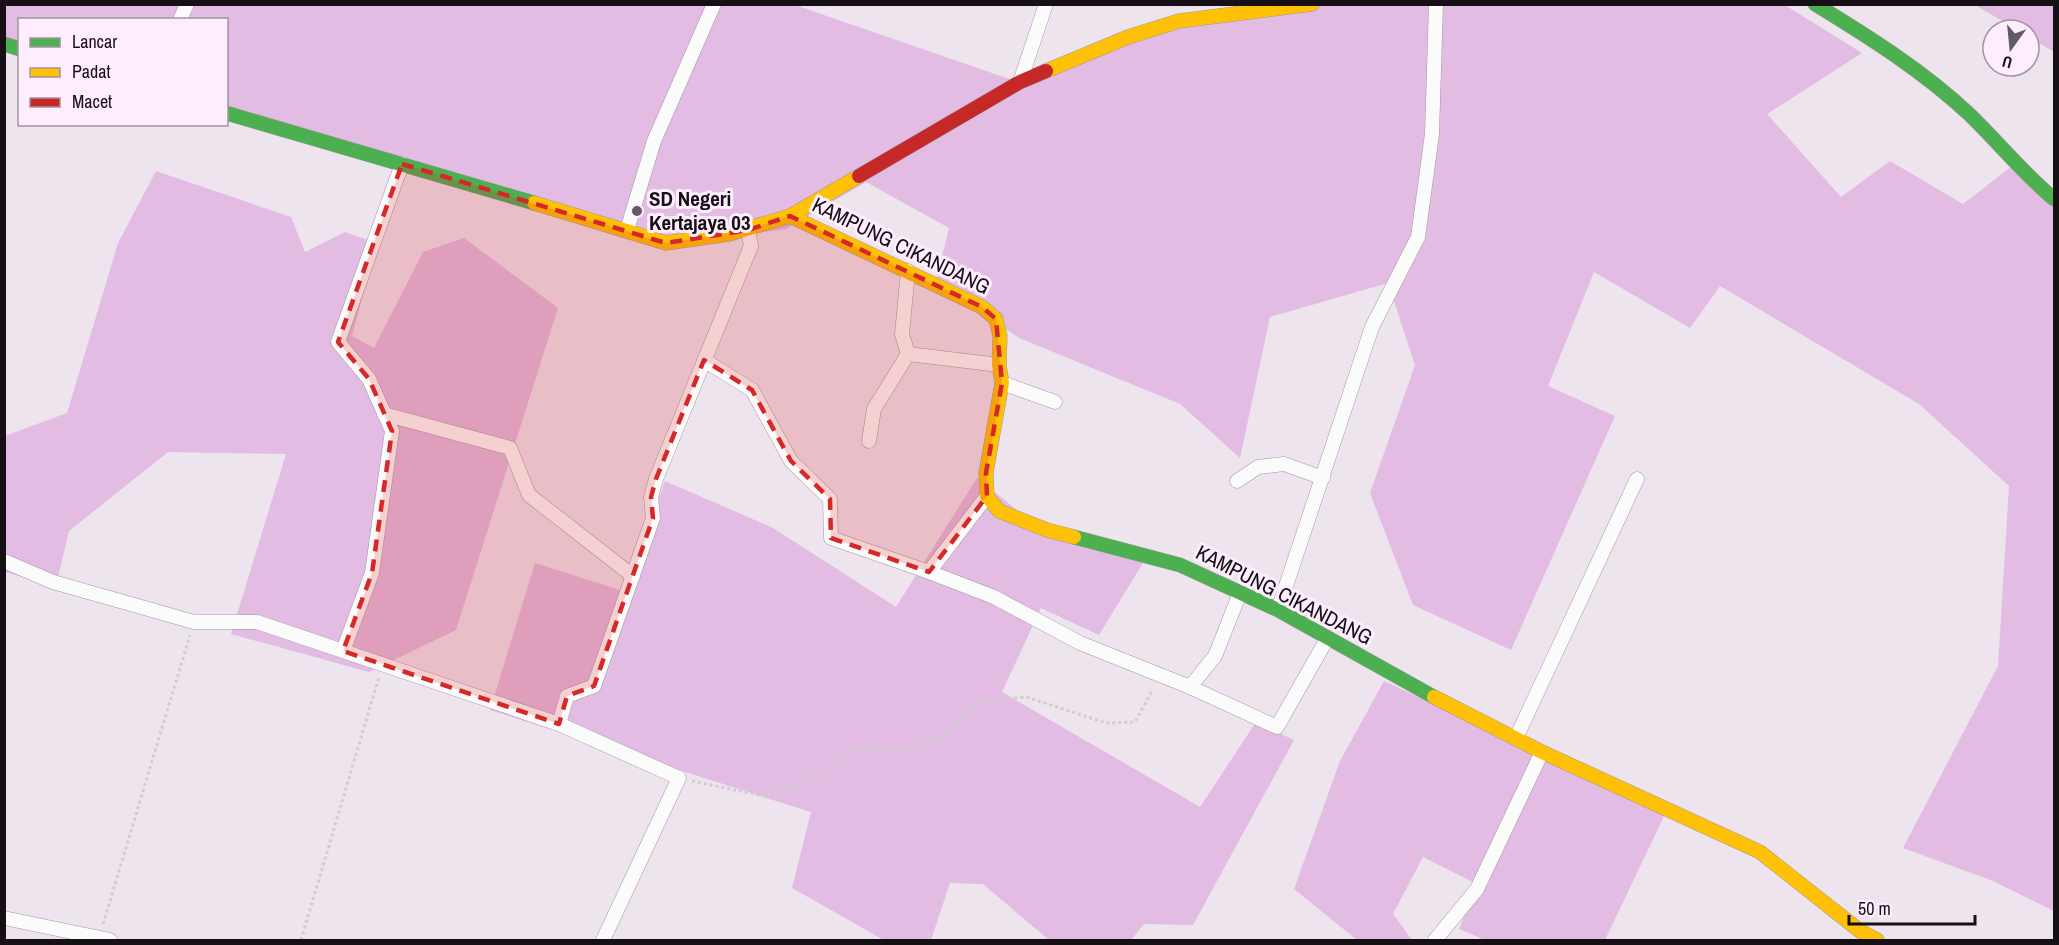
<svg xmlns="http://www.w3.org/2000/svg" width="2059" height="945" font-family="'Archivo Narrow',sans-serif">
<rect width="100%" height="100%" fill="#eee4ee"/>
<g fill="#e2bce2">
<path d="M4,5H795L1027,85L1188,18L1256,5H1785L1862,53L1767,114L1841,197L1890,161L1963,204L2016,163L2054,200V911L1993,881L1903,848L1998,666L2009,486L1919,404L1720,286L1690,328L1594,272L1548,386L1615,416L1511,650L1413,605L1370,493L1415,365L1388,283L1270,317L1240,458L1180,404L1019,338L936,282L949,228L866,182L786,229L665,246L227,111L226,20H20L19,48L5,44Z"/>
<path d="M1975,5H2054V52L2029,37V30H2018Z"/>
<path d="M156,171L291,217L305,252L345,232L377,243L352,336L374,348L423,252L464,238L558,308L456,630L369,672L231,634L286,454L168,452L69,531L56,586L5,572V436L67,413L118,243Z"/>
<path d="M977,478L1052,538L1146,558L1099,635L1041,608L1002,692L1200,807L1256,722L1294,740L1193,925L1144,924L1131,940H1049L983,884L950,883L931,940H884L792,888L811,812L490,710L535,563L626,592L665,481L773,528L896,607Z"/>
<path d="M1384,681L1666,812L1605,940H1485L1459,929L1477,884L1423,857L1393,914L1412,940H1357L1294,889L1340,761Z"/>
</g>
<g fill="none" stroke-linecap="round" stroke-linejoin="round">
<g stroke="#a099a0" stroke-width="15">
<g id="street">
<path d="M180,20L187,4"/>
<path d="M1020,82L1046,4"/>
<path d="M627,230L654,141L714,4"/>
<path d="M908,354L999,365"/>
<path d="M704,360L752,390L791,461L830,499L831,538L929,572L987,496"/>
<path d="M1002,383L1055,402"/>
<path d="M384,414L510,448L529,495L633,576"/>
<path d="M869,441L874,409L908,354L902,334L908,271"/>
<path d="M1237,481L1258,467L1284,464L1323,478"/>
<path d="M4,561L53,582L194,622H257L559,724L679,778L603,940"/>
<path d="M929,572L994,597L1080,643L1190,687L1277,727L1327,639"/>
<path d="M1278,610L1372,327L1418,237L1432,134L1436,4"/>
<path d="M343,651L372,573L392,431L369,379L338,342L402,164"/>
<path d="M1190,687L1215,656L1240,593"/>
<path d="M559,724L567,696L594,686L653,518L651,497L656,479L751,246L748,230"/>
<path d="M1516,738L1637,479"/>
<path d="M4,918L110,940"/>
<path d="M1435,940L1477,889L1542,752"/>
</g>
</g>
<g stroke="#a099a0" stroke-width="15">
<g id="fast">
<path d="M1815,4C1869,37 1923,71 1969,114C1998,142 2023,173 2054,199"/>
<path d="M4,44L20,49"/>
<path d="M226,113L534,203"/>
<path d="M1074,537L1180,565L1278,610L1434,697"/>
</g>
</g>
<g stroke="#a099a0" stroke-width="15">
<g id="slow">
<path d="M1046,71L1128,37L1179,21L1312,4"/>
<path d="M534,203L666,243L729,234L790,216L859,176"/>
<path d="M790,216L982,307L996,319L1000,336L999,365L1002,383L986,473L987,496L999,511L1047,530L1074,537"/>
<path d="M1434,697L1542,752L1760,852L1860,931L1877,940"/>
</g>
</g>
<g stroke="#a099a0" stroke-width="15">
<path id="jam" d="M859,176L1020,82L1046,71"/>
</g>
<g stroke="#d0cdd0" stroke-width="3" stroke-dasharray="3 3" stroke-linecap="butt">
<path d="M692,781L764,796L801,784L850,750L912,749L944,736L978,701L1026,697L1106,723L1135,722L1153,689"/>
<path d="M103,924L190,635"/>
<path d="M301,940L379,677"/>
</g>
<use href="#street" stroke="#fcfbfc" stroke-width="14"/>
<use href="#fast" stroke="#4caf50" stroke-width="14"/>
<use href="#slow" stroke="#ffc107" stroke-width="14"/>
<use href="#jam" stroke="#c62828" stroke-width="14"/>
</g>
<path fill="#d62828" fill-opacity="0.2" stroke="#d62828" stroke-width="4.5" stroke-dasharray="12 8" stroke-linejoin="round" d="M402,164L666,243L748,230L790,216L982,307L996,319L1002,383L986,473L987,496L929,572L831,538L830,499L791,461L752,390L704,360L656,479L651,497L653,518L594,686L567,696L559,724L343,651L372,573L392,431L369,379L338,342Z"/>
<circle fill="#625a61" stroke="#feeefd" stroke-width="2" cx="637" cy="211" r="6"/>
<g text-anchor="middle" stroke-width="6" stroke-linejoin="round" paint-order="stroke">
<g font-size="21" font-weight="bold" fill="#160f15" stroke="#feeefd" text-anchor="start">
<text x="649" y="206">SD Negeri<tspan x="649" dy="24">Kertajaya 03</tspan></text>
</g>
<g font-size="21" fill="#160f15" stroke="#feeefd">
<text transform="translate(901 246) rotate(26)" y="7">KAMPUNG CIKANDANG</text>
<text transform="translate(1284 595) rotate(27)" y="7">KAMPUNG CIKANDANG</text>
</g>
</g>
<rect width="2059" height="945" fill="none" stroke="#160f15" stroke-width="12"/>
<rect x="18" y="18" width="210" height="108" fill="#feeefd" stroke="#a195a0" stroke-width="1.5"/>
<rect x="30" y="38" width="30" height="9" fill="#4caf50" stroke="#a195a0" stroke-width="1.5"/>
<text x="72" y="48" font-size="18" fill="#160f15">Lancar</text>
<rect x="30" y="68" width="30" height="9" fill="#ffc107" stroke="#a195a0" stroke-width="1.5"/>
<text x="72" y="78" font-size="18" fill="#160f15">Padat</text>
<rect x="30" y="98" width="30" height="9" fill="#c62828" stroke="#a195a0" stroke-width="1.5"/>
<text x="72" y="108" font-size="18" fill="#160f15">Macet</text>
<g transform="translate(2011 48) rotate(195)"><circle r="28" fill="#feeefd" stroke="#a195a0" stroke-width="1.5"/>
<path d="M0-4.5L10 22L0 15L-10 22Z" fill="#625a61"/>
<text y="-9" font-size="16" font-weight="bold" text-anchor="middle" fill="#160f15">U</text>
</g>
<path d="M1849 915v9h126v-9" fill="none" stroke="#160f15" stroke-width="3"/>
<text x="1858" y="915" font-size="18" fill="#160f15" stroke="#feeefd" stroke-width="4.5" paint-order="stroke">50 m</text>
</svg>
